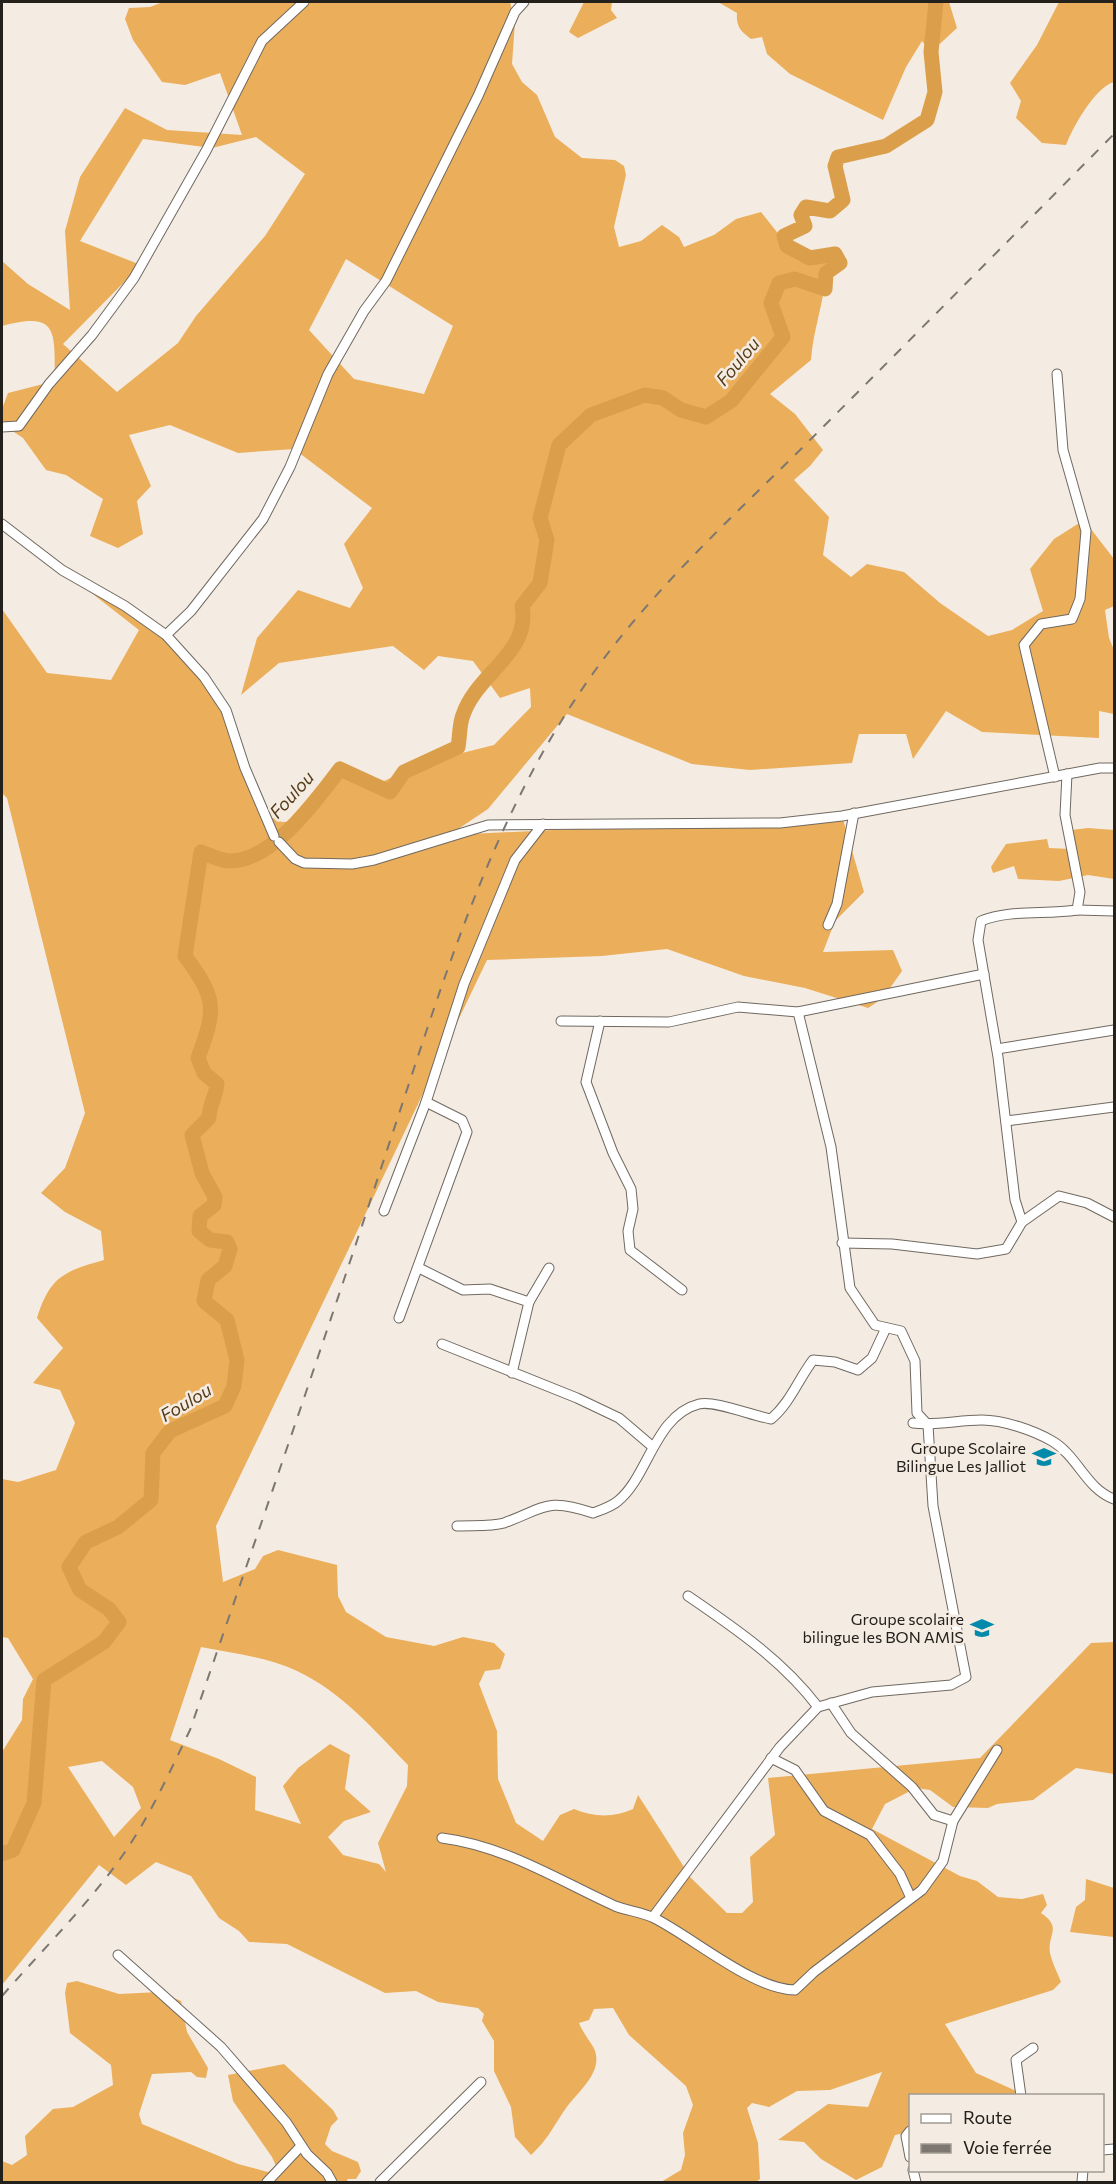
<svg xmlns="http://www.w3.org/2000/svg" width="1116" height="2184" font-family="Commissioner,sans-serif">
<rect width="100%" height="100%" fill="#f4ece2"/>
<g fill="#ebae5a" fill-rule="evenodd">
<path d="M163,2H510L515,22L512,64L522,82L537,95L555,137L582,158L615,160L624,166L626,175L614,227L619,247L641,241L662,225L679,237L684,247L714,235L736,219L761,212L788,246L810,258L835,254L840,263L826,273C824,303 813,330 811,360L770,394L795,414L823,450L810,466L794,480L829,517L823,555L851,577L867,564L904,572L940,603L988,636L1012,630L1043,611L1030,569L1054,539L1084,520L1114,559V606L1105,610L1109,638L1114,650V714L1099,711V738L982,732L946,711L913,759L906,734H859L852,763L750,770L692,764L567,714L488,809L449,835L842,816L864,892L835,921L823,952L893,950L902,971L883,998L868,1008L805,988L744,976L667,949L602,956L487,960L216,1526L223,1582L255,1569L263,1556L278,1550L337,1565L338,1596L346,1612L386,1637L434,1646L463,1637L494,1643L505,1654L500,1669L485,1671L479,1684L497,1731L498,1779L516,1823L543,1841L560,1815L574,1809C593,1817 614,1818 633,1809L638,1795L691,1878L727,1913H742L753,1902L750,1857L775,1835L768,1778L980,1758L1091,1643L1114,1642V1774L1076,1768L1033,1800L997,1804L988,1808L953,1807L930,1790L916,1788L885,1804L872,1829L960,1876L977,1881L998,1897L1022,1899L1043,1894L1047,1905L1041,1913C1063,1928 1047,1934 1050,1953C1052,1962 1057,1972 1061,1982L1053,1990L945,2024L976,2073L1025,2095L910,2096V2132L895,2135L882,2167L856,2180L821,2159L804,2142L778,2140L828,2104L868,2107L882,2072L830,2090L797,2091L769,2107L752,2103L747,2108L758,2143L760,2179L756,2182H661L681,2170L685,2155L683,2133L693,2105L686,2086L629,2035L613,2008L594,2009L589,2020L579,2023C582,2032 594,2046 595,2051C603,2074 575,2094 564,2111C551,2130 549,2138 531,2155L515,2137L511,2107L494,2071V2041L482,2021L484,2014L478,2008L438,2002L416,1991L385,1993L287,1944L249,1942L239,1931L219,1918L191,1876L156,1862L126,1885L99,1865L2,1985V1752L22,1720L23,1699L33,1679L8,1638L2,1637V1479L18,1482L56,1470L75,1423L60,1390L33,1383L63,1348L37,1318C50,1276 65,1271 104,1260L101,1231L65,1212L41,1193L65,1168L85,1113L7,798L2,793V609L47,673L111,680L139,630L62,570L166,635L226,710L266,815L282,822L299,821L340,769L384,781L458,747L462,753L494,745L531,707L530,688L500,698L473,661L438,656L424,670L393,646L279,663L241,695L257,638L298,590L350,608L363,588L344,544L372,508L294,449L238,453L170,425L129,435L151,486L137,501L143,534L118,548L90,536L103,499L66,475L46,470L23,438L2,424V409L8,393L55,381C54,333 60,310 2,326V261L28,284L70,310L65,231L80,177L125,108L167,130L242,135L220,73L185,85L162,82L133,40L125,19L129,8L150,7ZM256,137L305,174L265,236L196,316L178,343L117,392L63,344L141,265L80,241L143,139L212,148ZM346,259L453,326L424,394L354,379L309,330ZM201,1647C232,1653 266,1657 295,1670C341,1691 374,1730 408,1765L407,1786L378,1843L386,1872L379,1864L343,1855L328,1837L344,1821L371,1812L345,1789L350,1755L330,1744L298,1768L283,1786L301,1824L255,1810L256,1777L219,1759L170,1740ZM102,1761L133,1787L141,1808L114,1837L68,1767Z"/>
<path d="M584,2H612L611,10L617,18L578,38L569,32Z"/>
<path d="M718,2H949L957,28L931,52L922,41L906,67L883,120L790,74L767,54L762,37L751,39C740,31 736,26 737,13Z"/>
<path d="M1059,2H1114V82C1095,87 1073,127 1066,145L1042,143L1016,118L1021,101L1010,83L1037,45Z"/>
<path d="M1088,828L1114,830V879L1088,875L1059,881L1018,879L1014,866L993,873L991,867L1006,844L1047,839L1049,848L1071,849V830Z"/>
<path d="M1086,1879L1114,1888V1937L1070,1932L1076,1907L1085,1900Z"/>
<path d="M77,1981L119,1994L160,1992L181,2001L187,2032L208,2068L206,2078L197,2077L191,2072L152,2074L139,2114L142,2124L238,2164L268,2172L276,2166L272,2157L233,2101L228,2075L284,2064L333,2110L338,2119L331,2126L325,2144L332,2151L358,2162L361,2171L356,2179H348L346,2182H2V2161L12,2165L27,2155L25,2136L53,2109L73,2107L113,2085L111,2065L70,2033L65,1993L67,1983Z"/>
</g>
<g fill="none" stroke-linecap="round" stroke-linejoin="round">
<path stroke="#db9f4b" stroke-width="15" d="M2,1854L13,1850L34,1803L44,1680L104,1642L119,1622L109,1609L80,1590L69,1567L86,1542L118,1527L151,1500L153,1453L170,1431L225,1406L234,1386L237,1360L227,1320L204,1301L208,1280L225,1266L230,1249L227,1242L210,1240L199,1231L200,1216L214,1205L215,1197L202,1173L192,1135L209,1118C209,1105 216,1097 217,1084L204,1073L198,1058C216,1009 217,999 185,956L201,852C209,855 219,860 228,861C272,863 316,800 340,769L390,792L404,772L458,747C460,737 459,725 463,715C477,673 531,653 522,606L540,583L547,540L540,518L559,445L591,415L645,395L663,398L681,410L706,417L731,401L783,337L771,303L779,283L795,279L825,289L826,273L840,263L835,254L810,258L787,246L784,236L805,226L801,215L806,207L830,211L843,200L835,166L838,157L886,146L927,120L935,92L931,52L936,2"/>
<g stroke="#706961" stroke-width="11">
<g id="minor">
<path d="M2,427L19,426L49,384L92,335L134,278L206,151L262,41L304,2"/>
<path d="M2,524L62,570L125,606L166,635L204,677L226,710L245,768L274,836"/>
<path d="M166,635L191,611L263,519L290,467L328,374L364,311L386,281L478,96L515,12L524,2"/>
<path d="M1055,777L1024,645L1041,624L1072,619L1080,599L1086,531L1063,450L1057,374"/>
<path d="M279,842L295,859L304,863L352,864L374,860L488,825L780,823L842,816L1100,768H1114"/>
<path d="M1077,910L1114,911"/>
<path d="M828,925L837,904L854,813"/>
<path d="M561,1021L669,1022L738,1007L798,1012L984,974"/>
<path d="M600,1021L586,1082L613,1153L631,1189L633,1209L628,1231L630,1250L682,1290"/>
<path d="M997,1049L1114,1030"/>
<path d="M1006,1121L1114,1107"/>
<path d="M384,1211L426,1102L464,984L515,860L543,824"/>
<path d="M1022,1222L1015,1200L998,1057L978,940L981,921C1010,909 1045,915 1077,910L1080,892L1065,815L1067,774"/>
<path d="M842,1243L892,1244L977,1254L1006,1249L1022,1222L1059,1196L1087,1203L1114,1217"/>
<path d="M419,1268L463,1290L490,1289L529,1302"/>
<path d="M399,1318L467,1132L462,1120L426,1102"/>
<path d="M442,1344L577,1398L619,1418L653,1447"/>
<path d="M512,1373L529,1302L549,1268"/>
<path d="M913,1423C936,1426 958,1420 982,1420C1003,1420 1033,1430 1052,1441C1078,1456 1086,1489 1114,1499"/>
<path d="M457,1526C471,1525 490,1527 504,1523C545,1508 546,1497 593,1513C601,1510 611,1507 618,1501C648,1477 655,1415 699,1404C714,1400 753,1416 771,1419C790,1403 798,1380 813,1360L835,1362L858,1370L872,1358L886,1328"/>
<path d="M688,1596C735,1628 783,1661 818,1707"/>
<path d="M831,1703L851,1733L912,1787L934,1815L953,1821"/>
<path d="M771,1758L795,1770L824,1811L870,1835L900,1874L911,1898"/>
<path d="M442,1838C505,1846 558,1880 615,1906C628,1911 642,1912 654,1918C694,1938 752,1989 795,1990L814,1972L922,1890L943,1861L953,1821L997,1750"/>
<path d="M653,1917L780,1747L818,1707L872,1692L951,1685L966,1677L933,1506L928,1425L917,1413L915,1361L901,1331L875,1325L850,1288L831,1147L798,1012"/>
<path d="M118,1955L221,2047L286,2122L307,2154L327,2173L332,2182"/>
<path d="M1021,2096L1016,2060L1033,2048"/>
<path d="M910,2131L906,2136L910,2157"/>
<path d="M1102,2150L1114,2149"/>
<path d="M913,2170L916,2182"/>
<path d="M267,2182L301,2146"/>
<path d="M380,2182L481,2082"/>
<path d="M1082,2182L1083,2170"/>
</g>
</g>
<use href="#minor" stroke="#fff" stroke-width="9"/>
<path stroke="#7c7771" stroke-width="2" stroke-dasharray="10 10" stroke-linecap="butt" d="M2,1996C43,1949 89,1904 125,1852C151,1814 170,1771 190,1730C258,1533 326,1336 391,1138C444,979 491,818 589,679C652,589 736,514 814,436C914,336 1014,235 1114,134"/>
</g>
<defs>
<g id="school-bare" transform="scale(1.8)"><path d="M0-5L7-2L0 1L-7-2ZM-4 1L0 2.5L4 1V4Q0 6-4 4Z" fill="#0389aa" stroke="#f4ece2" stroke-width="2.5" paint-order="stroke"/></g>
</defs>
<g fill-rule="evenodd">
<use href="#school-bare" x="1044" y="1457"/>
<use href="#school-bare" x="982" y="1628"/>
</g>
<g text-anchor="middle" stroke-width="5" stroke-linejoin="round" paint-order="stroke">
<g font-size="16" fill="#24211d" stroke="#f4ece2" text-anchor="end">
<text x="1026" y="1454">Groupe Scolaire<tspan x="1026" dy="18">Bilingue Les Jalliot</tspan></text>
<text x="964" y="1625">Groupe scolaire<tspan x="964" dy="18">bilingue les BON AMIS</tspan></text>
</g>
<g font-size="18" font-style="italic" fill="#553b18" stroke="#f4ece2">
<text transform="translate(738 362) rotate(-50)" y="6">Foulou</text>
<text transform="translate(292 795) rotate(-48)" y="6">Foulou</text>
<text transform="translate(186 1403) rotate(-31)" y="6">Foulou</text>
</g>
</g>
<rect width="1116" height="2184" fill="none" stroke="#24211d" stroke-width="6"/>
<rect x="909" y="2094" width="195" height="78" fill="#f4ece2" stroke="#a19b93" stroke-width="1.5"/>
<rect x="921" y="2114" width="30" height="9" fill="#ffffff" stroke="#a19b93" stroke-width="1.5"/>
<text x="963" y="2124" font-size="18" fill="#24211d">Route</text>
<rect x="921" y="2144" width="30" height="9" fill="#7c7771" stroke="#a19b93" stroke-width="1.5"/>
<text x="963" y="2154" font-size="18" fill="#24211d">Voie ferrée</text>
</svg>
